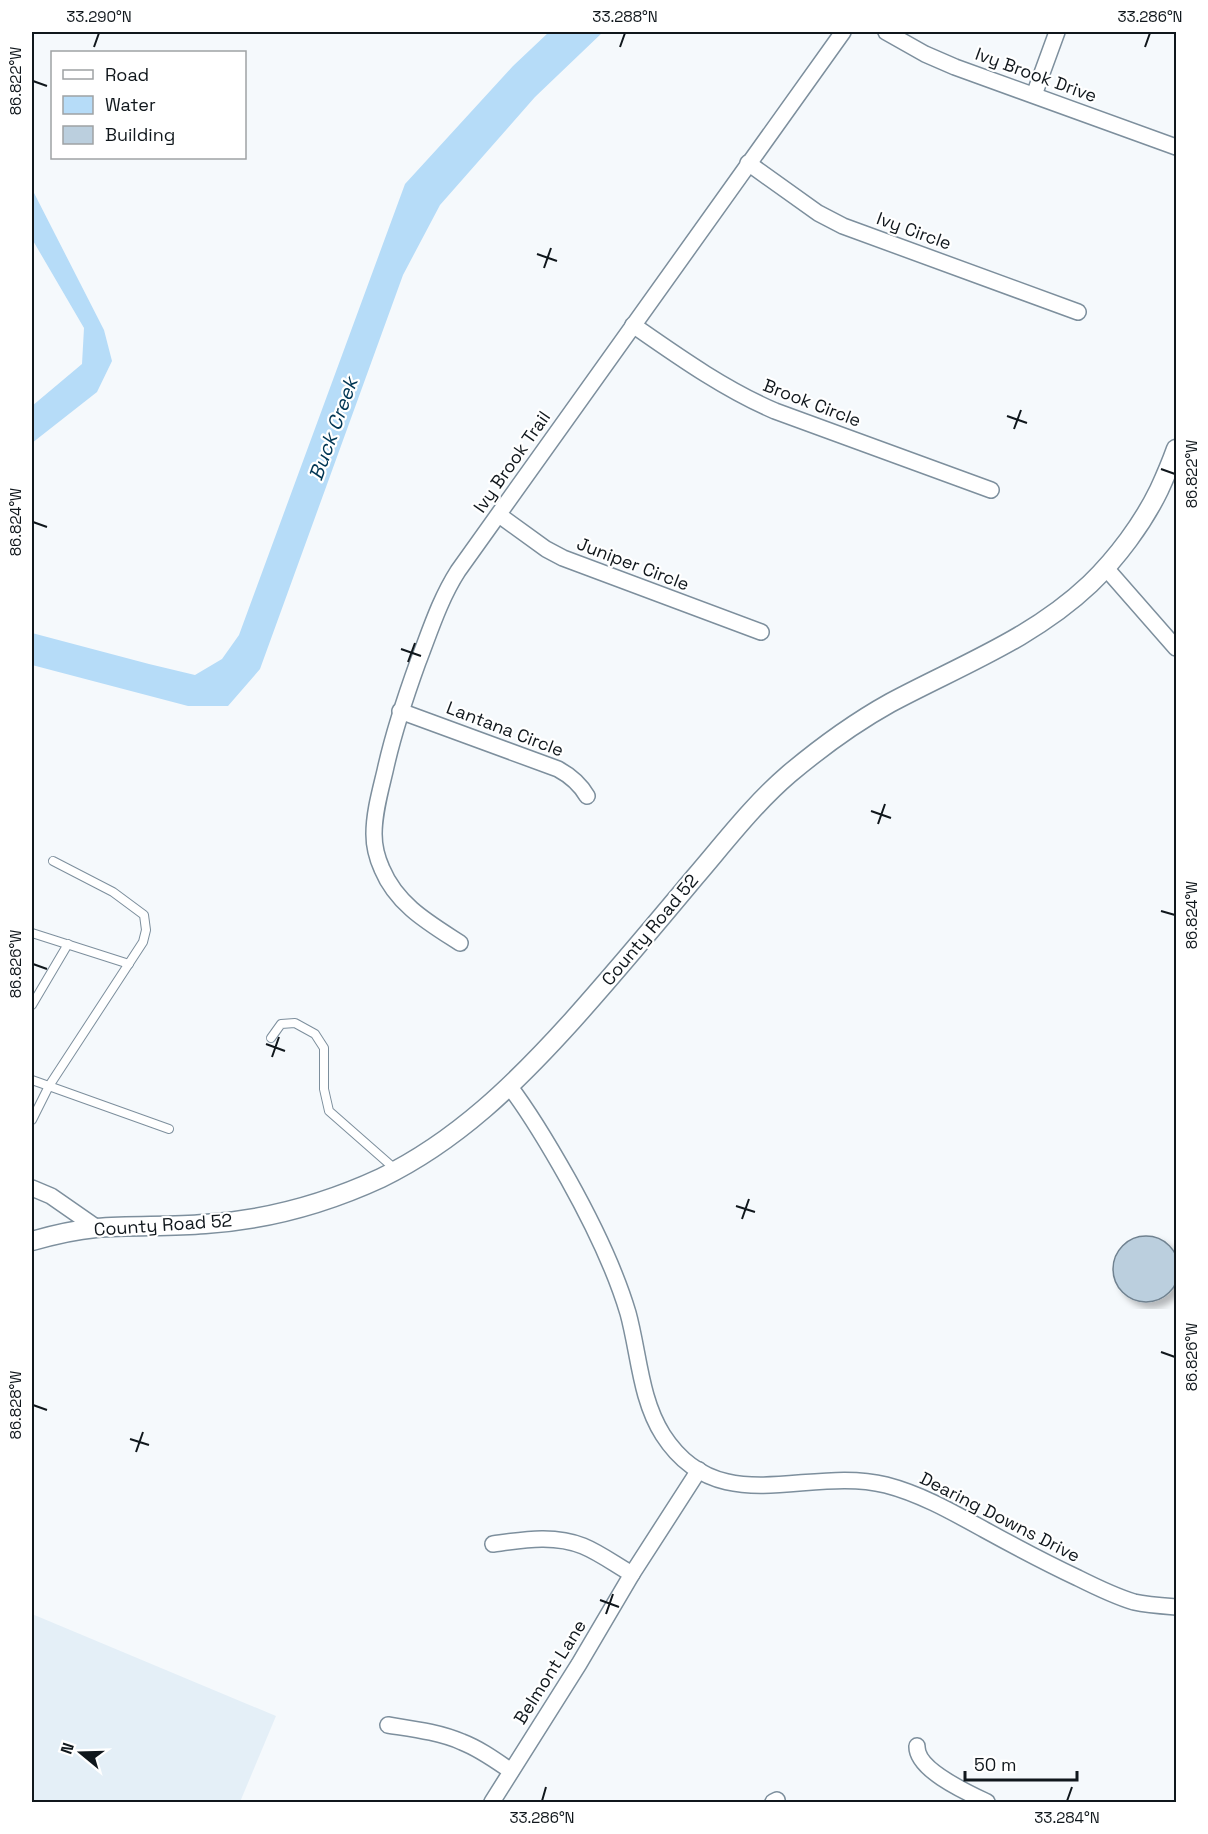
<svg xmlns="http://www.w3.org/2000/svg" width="1208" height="1834" font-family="'Space Grotesk',sans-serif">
<defs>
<filter id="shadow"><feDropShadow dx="5.5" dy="5.5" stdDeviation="3" flood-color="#0004"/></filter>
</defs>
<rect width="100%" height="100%" fill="#f5f9fc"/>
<path fill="#e4eff7" d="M32,1614L276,1716L240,1802H32Z"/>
<g fill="#b6dcf8">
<path d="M549,32H603L535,97L440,205L403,275L260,669L228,706H188L32,665V633L149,664L195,675L222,659L239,635L405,184L513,66Z"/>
<path d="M32,189L104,330L112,361L97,392L32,443V406L82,364L84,328L32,239Z"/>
</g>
<circle fill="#bbcfde" stroke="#708290" stroke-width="1.5" filter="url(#shadow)" cx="1146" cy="1269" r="33"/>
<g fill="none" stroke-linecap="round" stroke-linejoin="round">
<g stroke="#7d8f9d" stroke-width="10">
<g id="service">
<path d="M32,933L129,964"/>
<path d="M32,1005L68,944"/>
<path d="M271,1038L281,1024L295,1023L315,1034L324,1048V1089L329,1111L395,1169"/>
<path d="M32,1080L169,1129"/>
<path d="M32,1120L49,1086L143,942L146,930L144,915L113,892L53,861"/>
</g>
</g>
<g stroke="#7d8f9d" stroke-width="18">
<g id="minor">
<path d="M886,32L925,54L955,67L1176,147"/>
<path d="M1034,95L1057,32"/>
<path d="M748,163L818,213L843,226L1078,312"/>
<path d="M633,325C679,357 724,389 775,411L991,490"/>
<path d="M499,515L546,549L563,558L761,632"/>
<path d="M1105,567L1176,648"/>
<path d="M400,711L558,769C571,776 580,784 587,796"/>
<path d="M460,943C429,923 397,905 382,869C377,858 374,846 374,834C374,813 380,792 385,771C393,734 405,698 418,662C430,631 440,599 458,571L843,32"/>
<path d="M510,1087C532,1116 550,1147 568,1179C592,1222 614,1266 628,1313C639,1353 640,1399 663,1435C719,1522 808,1465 886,1485C921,1494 954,1513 985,1530C1016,1547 1046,1563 1078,1578C1096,1587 1114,1596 1134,1602C1148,1605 1163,1606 1176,1607"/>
<path d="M32,1188L51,1196L97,1228"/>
<path d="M493,1544C522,1540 554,1534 583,1546C600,1553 616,1565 632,1574"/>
<path d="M388,1725C413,1729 439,1732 462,1742C480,1749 495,1760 511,1771"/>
<path d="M917,1746C916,1770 968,1793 987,1802"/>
<path d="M492,1802L579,1664L632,1574L699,1470"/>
<path d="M773,1802L777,1800"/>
</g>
</g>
<g stroke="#7d8f9d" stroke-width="21">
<path id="tertiary" d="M32,1241C53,1235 74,1230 96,1228C132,1225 169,1227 205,1224C266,1220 327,1203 381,1178C457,1141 516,1083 572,1021C614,974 655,925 695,877C725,842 754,804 789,774C820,748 854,723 890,703C959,666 1032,639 1090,584C1117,558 1143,523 1159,490C1165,477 1171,463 1176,449"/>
</g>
<use href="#service" stroke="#fff" stroke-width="8"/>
<use href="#minor" stroke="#fff" stroke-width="15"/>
<use href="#tertiary" stroke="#fff" stroke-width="18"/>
</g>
<path fill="none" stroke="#10171c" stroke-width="2" d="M94,47L99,33M620,47L625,33M1145,47L1150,33M33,81L47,86M537,254L557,261M544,268L551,248M1007,416L1027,423M1014,429L1021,410M1161,469L1175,474M33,522L47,527M401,649L421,656M408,662L415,643M871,811L891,818M878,824L885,804M1161,911L1175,915M33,964L47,969M266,1044L285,1051M272,1057L279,1037M736,1206L755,1212M742,1219L749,1199M1161,1352L1175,1357M33,1405L47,1410M130,1439L149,1445M136,1452L143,1432M600,1600L619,1607M606,1614L613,1594M542,1801L546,1787M1067,1801L1072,1787"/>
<g text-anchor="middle" stroke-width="4.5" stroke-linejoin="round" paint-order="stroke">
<g font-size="18" fill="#10171c" stroke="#fff">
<text transform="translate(1036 75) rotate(20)" y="6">Ivy Brook Drive</text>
<text transform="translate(914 231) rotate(20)" y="6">Ivy Circle</text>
<text transform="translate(812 403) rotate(21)" y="6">Brook Circle</text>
<text transform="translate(512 462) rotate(-55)" y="6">Ivy Brook Trail</text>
<text transform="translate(633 564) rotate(21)" y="6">Juniper Circle</text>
<text transform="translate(505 729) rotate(21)" y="6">Lantana Circle</text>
<text transform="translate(650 930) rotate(-50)" y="6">County Road 52</text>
<text transform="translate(163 1225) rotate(-4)" y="6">County Road 52</text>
<text transform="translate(1000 1517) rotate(27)" y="6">Dearing Downs Drive</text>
<text transform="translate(550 1672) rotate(-58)" y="6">Belmont Lane</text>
</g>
<g font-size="20" font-style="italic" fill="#003654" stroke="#fff">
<text transform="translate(333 429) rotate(-70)" y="7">Buck Creek</text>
</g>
</g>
<rect width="1208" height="1834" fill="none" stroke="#ffffff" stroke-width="66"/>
<rect x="51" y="51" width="195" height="108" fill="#ffffff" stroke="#9fa2a4" stroke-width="1.5"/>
<rect x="63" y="70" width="30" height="9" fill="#ffffff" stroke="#9fa2a4" stroke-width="1.5"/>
<text x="105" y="81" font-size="18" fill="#10171c">Road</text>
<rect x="63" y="96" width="30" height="18" fill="#b6dcf8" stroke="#9fa2a4" stroke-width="1.5"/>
<text x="105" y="111" font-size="18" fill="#10171c">Water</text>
<rect x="63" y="126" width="30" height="18" fill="#bbcfde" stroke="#9fa2a4" stroke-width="1.5"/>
<text x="105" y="141" font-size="18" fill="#10171c">Building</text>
<g transform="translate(81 1753) rotate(289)" stroke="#ffffff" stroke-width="4.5" paint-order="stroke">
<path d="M0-4.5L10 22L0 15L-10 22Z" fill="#10171c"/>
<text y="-9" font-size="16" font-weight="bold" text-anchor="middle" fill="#10171c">N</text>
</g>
<path d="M965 1771v9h112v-9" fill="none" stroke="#10171c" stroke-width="3"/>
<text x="974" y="1771" font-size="18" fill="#10171c" stroke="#ffffff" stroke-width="4.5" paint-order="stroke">50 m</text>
<rect x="33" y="33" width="1142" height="1768" fill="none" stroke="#10171c" stroke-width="2"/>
<g font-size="15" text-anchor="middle" fill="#10171c">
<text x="99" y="22">33.290°N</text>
<text x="625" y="22">33.288°N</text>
<text x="1150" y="22">33.286°N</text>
<text transform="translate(16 81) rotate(-90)" y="5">86.822°W</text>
<text transform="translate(1192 474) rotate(-90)" y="5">86.822°W</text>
<text transform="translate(16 522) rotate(-90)" y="5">86.824°W</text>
<text transform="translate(1192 915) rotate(-90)" y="5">86.824°W</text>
<text transform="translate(16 964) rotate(-90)" y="5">86.826°W</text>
<text transform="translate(1192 1357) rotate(-90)" y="5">86.826°W</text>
<text transform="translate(16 1405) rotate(-90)" y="5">86.828°W</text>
<text x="542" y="1823">33.286°N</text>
<text x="1067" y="1823">33.284°N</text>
</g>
</svg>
